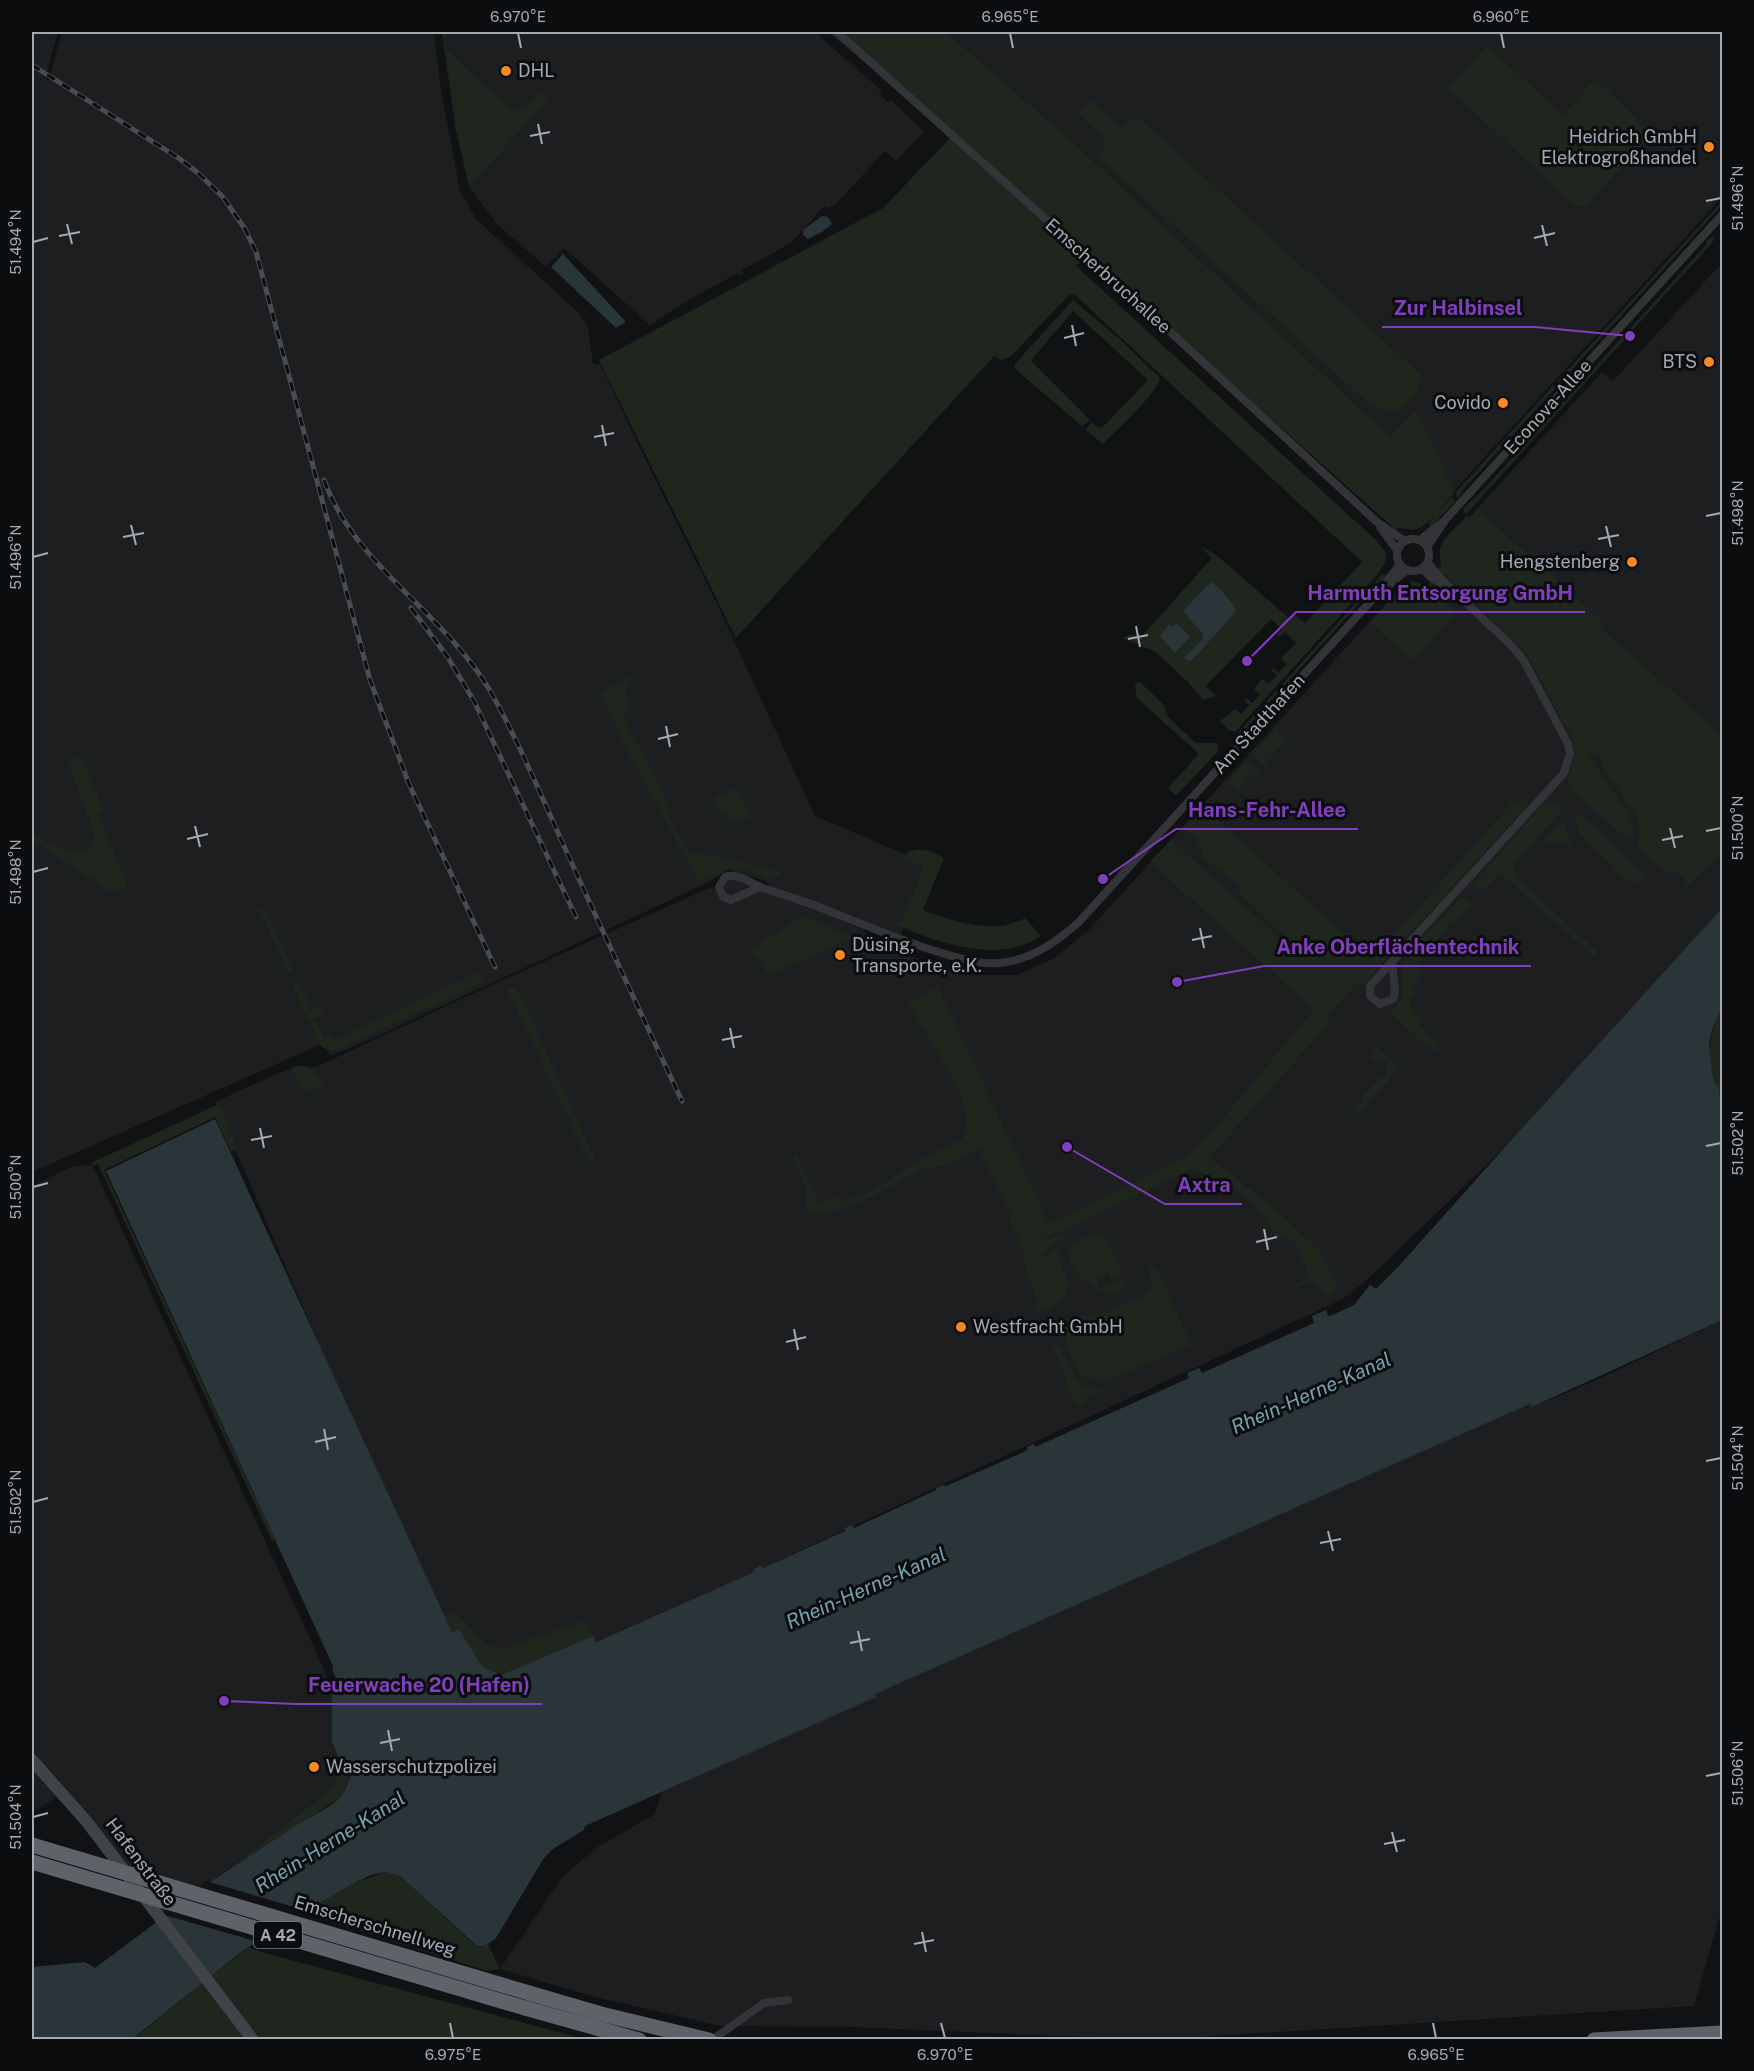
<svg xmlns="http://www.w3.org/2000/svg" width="1754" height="2071" font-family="'Public Sans',sans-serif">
<rect width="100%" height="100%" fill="#111213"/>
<g fill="#1d1e20">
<path d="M32,32H58L45,78L49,81L62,32H434L441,90L460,191L476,219L579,313L588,328L593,364L601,365L633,434L720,610L815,816L926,863L900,938L771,887L766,881L729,870L705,884L369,1040L330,1056L322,1044L32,1172Z"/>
<path d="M442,32H815L882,91L879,94L888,102L891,100L924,132L896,161L885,151L835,205L828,208L824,206L791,243L742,270L743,273L739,275L738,273L687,301L650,325L564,248L546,267L497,224L469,187L456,130Z"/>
<path d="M946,32H1722V197L1454,491L1416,411L1390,436L1074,143Z"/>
<path d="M1722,263V908L1505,1147L1369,1278L1343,1299L754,1572L595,1642L585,1620L500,1649L485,1643L456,1613L445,1618L324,1356L215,1102L285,1070L316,1067L474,993L707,889L721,887L726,880L731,878L832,915L863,930L872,941L899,952L956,970L984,975H1016L1053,959L1087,932L1403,585L1415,582L1427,585L1441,565L1440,552L1443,542L1467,516L1469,518L1487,498L1602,372L1613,381Z"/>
<path d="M85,1165L93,1166L328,1678L341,1693L332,1695V1742L339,1758L333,1787L226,1871L163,1916L60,1794L37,1810L32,1808V1186L71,1167Z"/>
<path d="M1722,1320V1909L1694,2006L1181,2038L1058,2036L852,2027L721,2026L595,1997L500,1969L562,1877L599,1846L655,1814L661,1793L874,1694L1530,1404L1533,1407L1601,1378Z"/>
</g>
<g fill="#1e261e" fill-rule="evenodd">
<path d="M442,32H449C444,38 444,42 447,50L507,106C524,115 531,103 541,91L549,99L469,187L456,130Z"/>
<path d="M828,32H946L1073,142L1390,436L1416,410L1455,492L1438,512L1452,497L1455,502L1430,527L1429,523L1435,515C1424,526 1417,534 1400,527L1396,530L1087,255L1076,266L1376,540L1386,553L1385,563L1377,575L1235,732L1229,730L1220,721L1235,709L1241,714L1249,705L1244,700L1246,698L1252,703L1260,694L1254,689L1262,679L1268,684L1277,675L1271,670L1273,668L1278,673L1287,664L1281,658L1296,643L1285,632L1279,637L1277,635L1282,629L1271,619L1206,686L1216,696L1203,700L1189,683L1156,652L1123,638L1129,635L1142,636L1212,558L1203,549L1204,548L1215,554L1289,618L1294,615L1305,623L1362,562L1074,294H1070L1011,356L1001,360L994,356L736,638L599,360L883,208L953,135ZM1221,590L1236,608L1235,613L1185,658L1203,640L1202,633Z"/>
<path d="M1486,45L1563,115L1595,79L1648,129L1647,140L1585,207L1575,206L1448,88L1486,47Z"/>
<path d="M1091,100L1122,129L1134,117L1145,123L1419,373C1426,388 1406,409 1392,413L1367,402L1358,394L1102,160L1099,155L1106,147L1102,143L1105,139L1078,114Z"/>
<path d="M1722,201V205L1462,491L1458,499L1455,493Z"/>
<path d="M1716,235L1712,243L1466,514L1463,509L1484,489L1706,245V241Z"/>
<path d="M1073,300L1124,343L1160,378C1158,393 1116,431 1103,444L1086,430L1091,422L1099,428L1106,424L1148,380L1073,311L1033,358L1032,362L1090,420L1082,426L1015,369L1014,365Z"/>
<path d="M1477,509L1600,619L1602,629L1722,735V853L1686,887L1684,879L1675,871L1669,874L1637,847L1640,830L1636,816L1603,768L1601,758L1597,753H1589C1594,763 1600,773 1606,782C1616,797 1643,823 1630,841L1572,791L1568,781L1575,753L1570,734L1526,652L1439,569C1444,562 1437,554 1441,546C1446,535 1459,525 1467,516L1469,518Z"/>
<path d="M1381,575H1387L1373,592L1368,594L1248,726L1249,728L1241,735H1236Z"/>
<path d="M1409,582C1429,580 1444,601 1457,613L1412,661L1370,622L1403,585Z"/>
<path d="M637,673C625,685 625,695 630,710L622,715L666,798L671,822L691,855L699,853L782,871L778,876L769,880L749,871L730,868L700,883L626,748L600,692Z"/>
<path d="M1137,682H1140L1163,704L1168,717L1196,743H1217L1219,750L1176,796L1168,788L1199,754L1137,698L1135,685Z"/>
<path d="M1276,730L1291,744L1288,749L1285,741L1264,765L1253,755Z"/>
<path d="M81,756L104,810L98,814L127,882L126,886L120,891H110L32,840V833C48,843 96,872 94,832L68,763Z"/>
<path d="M1247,761L1262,776L1253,774L1237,792L1229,781Z"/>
<path d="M735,787L752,817C733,827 721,815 710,801Z"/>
<path d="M1522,798L1529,803L1365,983L1355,985L1326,1017L1330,1022L1209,1158L1272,1206L1321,1252L1338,1290L1327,1297L1313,1281L1297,1287L1296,1284L1310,1277L1296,1244L1297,1242L1277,1237L1255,1206L1235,1189L1192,1169L1044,1239L1045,1241L1062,1234L1064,1235L1065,1237L1061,1241L1051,1243L1043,1256H1049L1055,1248H1059C1060,1278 1085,1290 1047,1310L1044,1308L1037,1312L1033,1306L1038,1304L1028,1276L1022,1248L1009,1218L1012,1216L979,1149L947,1165L919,1170L872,1197L830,1212L809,1214L804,1201L807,1198L805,1185L792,1157L796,1154L819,1203L839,1196L844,1201L873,1190L910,1166L962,1139C970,1126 964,1105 960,1091L908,1003L935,989L937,985L1049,1224L1183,1159L1207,1137L1314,1010L1150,862L1171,840L1292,949L1295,946L1240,894L1241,890L1236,882L1218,870L1203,856L1196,837L1182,828L1202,806L1372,959L1512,803Z"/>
<path d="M1548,801L1560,806L1562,810L1515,863L1514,872L1516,877L1598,952L1594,957L1500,873L1482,891L1473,884L1543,804Z"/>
<path d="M1574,814L1585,818L1644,874L1646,876L1643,880C1631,885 1619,876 1611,867L1612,864C1595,849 1577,840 1574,814Z"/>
<path d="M1563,821L1573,847C1560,838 1549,840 1538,849L1550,832Z"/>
<path d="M916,849L924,851L926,849L944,858L923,910C947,920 976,928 1002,926C1010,925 1018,921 1025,918L1041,936C996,966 932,941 888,921L895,923L902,920L919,880L922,866L903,858L910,850L915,851Z"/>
<path d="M1462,896L1471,905L1454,924L1450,922L1446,930L1416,966L1422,973L1412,988L1417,994L1409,1003L1420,1018L1419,1025L1439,1044L1438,1051L1427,1047L1390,1012C1414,993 1394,979 1405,957Z"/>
<path d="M259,908L266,910L294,970L288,973Z"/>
<path d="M803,916L855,937L769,975L749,949Z"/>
<path d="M478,972L483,982L337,1050C319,1054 316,1037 310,1023L316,1021L324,1038L331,1034L335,1040Z"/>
<path d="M305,979L299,983L308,1001V1009L312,1010L316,1006L321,1010L323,1014L308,1021L293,986Z"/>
<path d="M506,987L515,988L520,994L595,1159L589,1162Z"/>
<path d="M1722,1008V1120C1720,1110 1720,1101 1719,1091C1718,1085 1713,1080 1712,1073C1707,1049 1711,1030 1722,1008Z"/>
<path d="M1376,1046L1400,1068L1358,1114L1352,1108L1363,1102V1095C1373,1089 1377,1078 1387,1075V1061L1373,1062L1371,1057L1375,1055V1051H1371Z"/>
<path d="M301,1065L313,1069L324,1084L304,1093L291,1068Z"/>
<path d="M219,1104L238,1148L231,1152L215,1117L104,1170L275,1540L272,1541L98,1164L93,1166L91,1163Z"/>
<path d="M1095,1233L1102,1235L1107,1239L1122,1274L1111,1279L1108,1273L1096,1279L1101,1290L1124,1277L1126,1284L1118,1294C1101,1297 1073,1276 1069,1259C1067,1254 1069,1250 1071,1245Z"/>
<path d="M1146,1263L1158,1270L1191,1344L1112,1379L1096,1381L1084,1376L1078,1371L1070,1353L1058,1319L1104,1313L1142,1296L1150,1290L1152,1280Z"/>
<path d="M1055,1341C1074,1362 1069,1392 1105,1389L1085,1398L1087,1403L1077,1406C1065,1386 1063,1364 1051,1345Z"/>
<path d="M456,1612L485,1643L500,1649L585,1620L593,1636L501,1675L482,1666L459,1629L452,1632L445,1618Z"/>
<path d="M339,1759L350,1765C350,1778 347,1787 340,1798L226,1871L333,1787Z"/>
<path d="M385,1872L400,1876L476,1946L483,1947L488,1944L500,1969L487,1971L303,1913L354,1883Z"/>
<path d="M249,1947L261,1952L584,2039L132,2040L212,1975Z"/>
</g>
<g fill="#2a3539">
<path d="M822,216L828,217L832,224L822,232L808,239L803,235V230Z"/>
<path d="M563,254L626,322L616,328L551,267Z"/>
<path d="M1211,582L1221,590L1236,608L1235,613L1190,662L1184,658L1203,639L1202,633L1183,611Z"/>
<path d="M1177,623L1190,637L1175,653L1160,636L1169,624L1173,627Z"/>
<path d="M1722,908V1008L1713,1027L1709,1044L1712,1072L1715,1083L1719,1088L1722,1120V1320L1532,1407L1530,1404L875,1694L876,1697L585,1826L584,1830L553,1849L544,1858L496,1938L485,1946H477L400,1876L385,1872L371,1875L354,1883L303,1913L241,1952L132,2039H32V1967L85,1962L95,1968L213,1880L300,1823L330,1806L340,1798L346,1788L350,1777V1765L339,1758L332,1742V1695L341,1692L332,1668L333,1666L106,1171L215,1119L452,1632L459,1629L482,1666L501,1675L593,1636L596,1642L754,1572L753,1570L761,1565L763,1568L845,1531V1528L852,1525L854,1528L936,1490V1488L943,1485L946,1486L1028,1450L1027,1447L1034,1444L1035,1447L1189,1378L1187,1373L1199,1368L1202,1373L1314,1323L1312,1316L1326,1310L1328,1316H1330L1354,1305L1370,1285L1376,1289L1398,1267L1505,1147Z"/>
</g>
<path fill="#111213" d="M206,1881L311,1912L262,1943L161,1914Z"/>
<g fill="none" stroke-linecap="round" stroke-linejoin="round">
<g stroke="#323438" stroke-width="8">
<path d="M837,32L1106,273L1377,522L1405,541"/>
<path d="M1380,527L1397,550"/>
<circle cx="1413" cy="555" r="16"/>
<path d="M1420,540L1441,523"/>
<path d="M1427,547L1446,519L1722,215"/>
<path d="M1422,569L1432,578L1445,585"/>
<path d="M1383,590L1407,570"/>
<path d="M760,887L731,900L723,897L719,887L725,877C738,872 751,884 763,888C779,893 795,898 811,904C850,919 887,935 926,948C952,956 979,967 1007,962C1035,957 1057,941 1078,923L1380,591L1400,564"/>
<path d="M1392,962L1395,991L1393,999L1380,1004L1370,996V986L1564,773L1570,753L1568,744L1524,661L1512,646L1448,586L1428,563"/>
<path d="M712,2040L764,2003L788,2000"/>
</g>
<path stroke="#404448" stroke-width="12" d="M32,1760L87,1822L253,2040"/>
<g stroke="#5e6369" stroke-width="15">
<path d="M529,1993L601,2014L709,2040"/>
<path d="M525,2008L639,2040"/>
<path d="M1594,2040L1722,2033"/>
</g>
<g stroke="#494d51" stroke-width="5">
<g id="rail">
<path d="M32,65L180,159L198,173L223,197L245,229L256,252L370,680L409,784L495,967"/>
<path d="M324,480C355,566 443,612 489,689C520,743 543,801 569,857C606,939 644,1020 682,1101"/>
<path d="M411,608L447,656L474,701L576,917"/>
</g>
</g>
<use href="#rail" stroke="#0c0d0e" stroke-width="3" stroke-dasharray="9" stroke-linecap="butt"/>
<g stroke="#5e6369" stroke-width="15">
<path d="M32,1845L529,1993"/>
<path d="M32,1862L525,2008"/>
</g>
</g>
<path fill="none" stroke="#a2abb4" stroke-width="2" d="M518,33L521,48M1010,33L1013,48M1501,33L1504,48M538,124L542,144M530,136L550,132M1706,201L1721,198M67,224L72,244M1542,225L1547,246M59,236L80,232M1534,238L1555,233M33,242L48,238M1072,325L1076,346M1064,338L1084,333M602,425L606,446M594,437L614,433M1706,516L1721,513M131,525L136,545M1606,526L1611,547M123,537L144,533M1598,539L1619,535M33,557L48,553M1136,626L1140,647M1128,639L1148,635M666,726L670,747M658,739L678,734M195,826L200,847M1670,828L1675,848M1706,831L1721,828M187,839L208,834M1662,840L1683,836M33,872L48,868M1200,928L1204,948M1192,940L1212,936M730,1028L734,1048M722,1040L742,1036M260,1128L264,1148M251,1140L272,1136M1706,1146L1721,1143M33,1187L48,1183M1264,1229L1268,1250M1256,1242L1277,1237M794,1329L798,1350M786,1342L806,1337M324,1429L328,1450M315,1442L336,1437M1706,1461L1721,1458M33,1502L48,1498M1328,1531L1333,1551M1320,1543L1341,1539M858,1631L862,1651M850,1643L870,1639M388,1730L392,1751M380,1743L400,1739M1706,1776L1721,1773M33,1817L48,1813M1392,1832L1397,1852M1384,1844L1405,1840M922,1932L926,1952M914,1944L934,1940M450,2023L453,2038M941,2023L945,2038M1433,2023L1436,2038"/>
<g fill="#f68826" stroke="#0c0d0e" stroke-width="2">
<circle cx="506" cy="71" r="6"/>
<circle cx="1709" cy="147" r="6"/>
<circle cx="1709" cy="362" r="6"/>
<circle cx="1503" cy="403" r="6"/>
<circle cx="1632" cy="562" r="6"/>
<circle cx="840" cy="955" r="6"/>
<circle cx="961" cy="1327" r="6"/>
<circle cx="314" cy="1767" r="6"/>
</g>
<g text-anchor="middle" stroke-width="6" stroke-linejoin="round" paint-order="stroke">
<rect fill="#0c0d0e" stroke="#757c82" stroke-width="1.5" x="254" y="1922" width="48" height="26" rx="4.5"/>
<g font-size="16" font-weight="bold" fill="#a2abb4">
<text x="278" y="1941">A 42</text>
</g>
<g font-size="18" fill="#a2abb4" stroke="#0c0d0e" text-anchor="start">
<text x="518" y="77">DHL</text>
<text x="1697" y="143" text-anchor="end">Heidrich GmbH<tspan x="1697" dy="21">Elektrogroßhandel</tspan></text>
<text x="1697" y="368" text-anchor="end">BTS</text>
<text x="1491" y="409" text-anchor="end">Covido</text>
<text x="1620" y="568" text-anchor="end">Hengstenberg</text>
<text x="852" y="951">Düsing,<tspan x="852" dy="21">Transporte, e.K.</tspan></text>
<text x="973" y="1333">Westfracht GmbH</text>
<text x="326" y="1773">Wasserschutzpolizei</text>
</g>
<g font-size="18" fill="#a2abb4" stroke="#0c0d0e">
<text transform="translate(1108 276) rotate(42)" y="6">Emscherbruchallee</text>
<text transform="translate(1548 407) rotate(-48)" y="6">Econova-Allee</text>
<text transform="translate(1259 724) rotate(-48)" y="6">Am Stadthafen</text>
<text transform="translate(141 1862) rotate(53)" y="6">Hafenstraße</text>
<text transform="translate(375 1926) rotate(17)" y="6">Emscherschnellweg</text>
</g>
<g font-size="20" font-style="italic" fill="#78a1b1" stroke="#0c0d0e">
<text transform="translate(1311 1393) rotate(-24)" y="7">Rhein-Herne-Kanal</text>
<text transform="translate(866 1588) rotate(-24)" y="7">Rhein-Herne-Kanal</text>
<text transform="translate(330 1842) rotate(-32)" y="7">Rhein-Herne-Kanal</text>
</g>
</g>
<path fill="none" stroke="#813fbd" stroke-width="2" d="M1630 336L1535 327H1382M1247 661L1296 612H1585M1103 879L1176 829H1358M1177 982L1264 966H1531M1067 1147L1165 1204H1242M224 1701L296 1704H542"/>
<g fill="#813fbd" stroke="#0c0d0e" stroke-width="2">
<circle cx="1630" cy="336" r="6"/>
<circle cx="1247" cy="661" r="6"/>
<circle cx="1103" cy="879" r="6"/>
<circle cx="1177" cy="982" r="6"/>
<circle cx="1067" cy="1147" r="6"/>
<circle cx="224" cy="1701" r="6"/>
</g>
<g font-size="20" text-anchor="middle" font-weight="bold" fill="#813fbd" stroke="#0c0d0e" stroke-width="6" stroke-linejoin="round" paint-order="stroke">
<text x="1458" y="315">Zur Halbinsel</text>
<text x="1440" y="600">Harmuth Entsorgung GmbH</text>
<text x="1267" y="817">Hans-Fehr-Allee</text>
<text x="1398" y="954">Anke Oberflächentechnik</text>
<text x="1204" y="1192">Axtra</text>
<text x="419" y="1692">Feuerwache 20 (Hafen)</text>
</g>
<rect width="1754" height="2071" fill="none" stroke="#0c0d0e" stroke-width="66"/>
<rect x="33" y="33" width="1688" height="2005" fill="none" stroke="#a2abb4" stroke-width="2"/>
<g font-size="15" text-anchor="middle" fill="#a2abb4">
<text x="518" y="22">6.970°E</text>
<text x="1010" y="22">6.965°E</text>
<text x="1501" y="22">6.960°E</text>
<text transform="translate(1738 198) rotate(-90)" y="5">51.496°N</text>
<text transform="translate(16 242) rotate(-90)" y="5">51.494°N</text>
<text transform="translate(1738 513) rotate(-90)" y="5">51.498°N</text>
<text transform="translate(16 557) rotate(-90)" y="5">51.496°N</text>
<text transform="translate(1738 828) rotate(-90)" y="5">51.500°N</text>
<text transform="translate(16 872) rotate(-90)" y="5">51.498°N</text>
<text transform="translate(1738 1143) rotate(-90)" y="5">51.502°N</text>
<text transform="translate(16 1187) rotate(-90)" y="5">51.500°N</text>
<text transform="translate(1738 1458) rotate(-90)" y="5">51.504°N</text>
<text transform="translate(16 1502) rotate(-90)" y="5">51.502°N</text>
<text transform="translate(1738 1773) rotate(-90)" y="5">51.506°N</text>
<text transform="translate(16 1817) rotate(-90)" y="5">51.504°N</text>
<text x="453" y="2060">6.975°E</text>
<text x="945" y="2060">6.970°E</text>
<text x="1436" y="2060">6.965°E</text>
</g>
</svg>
